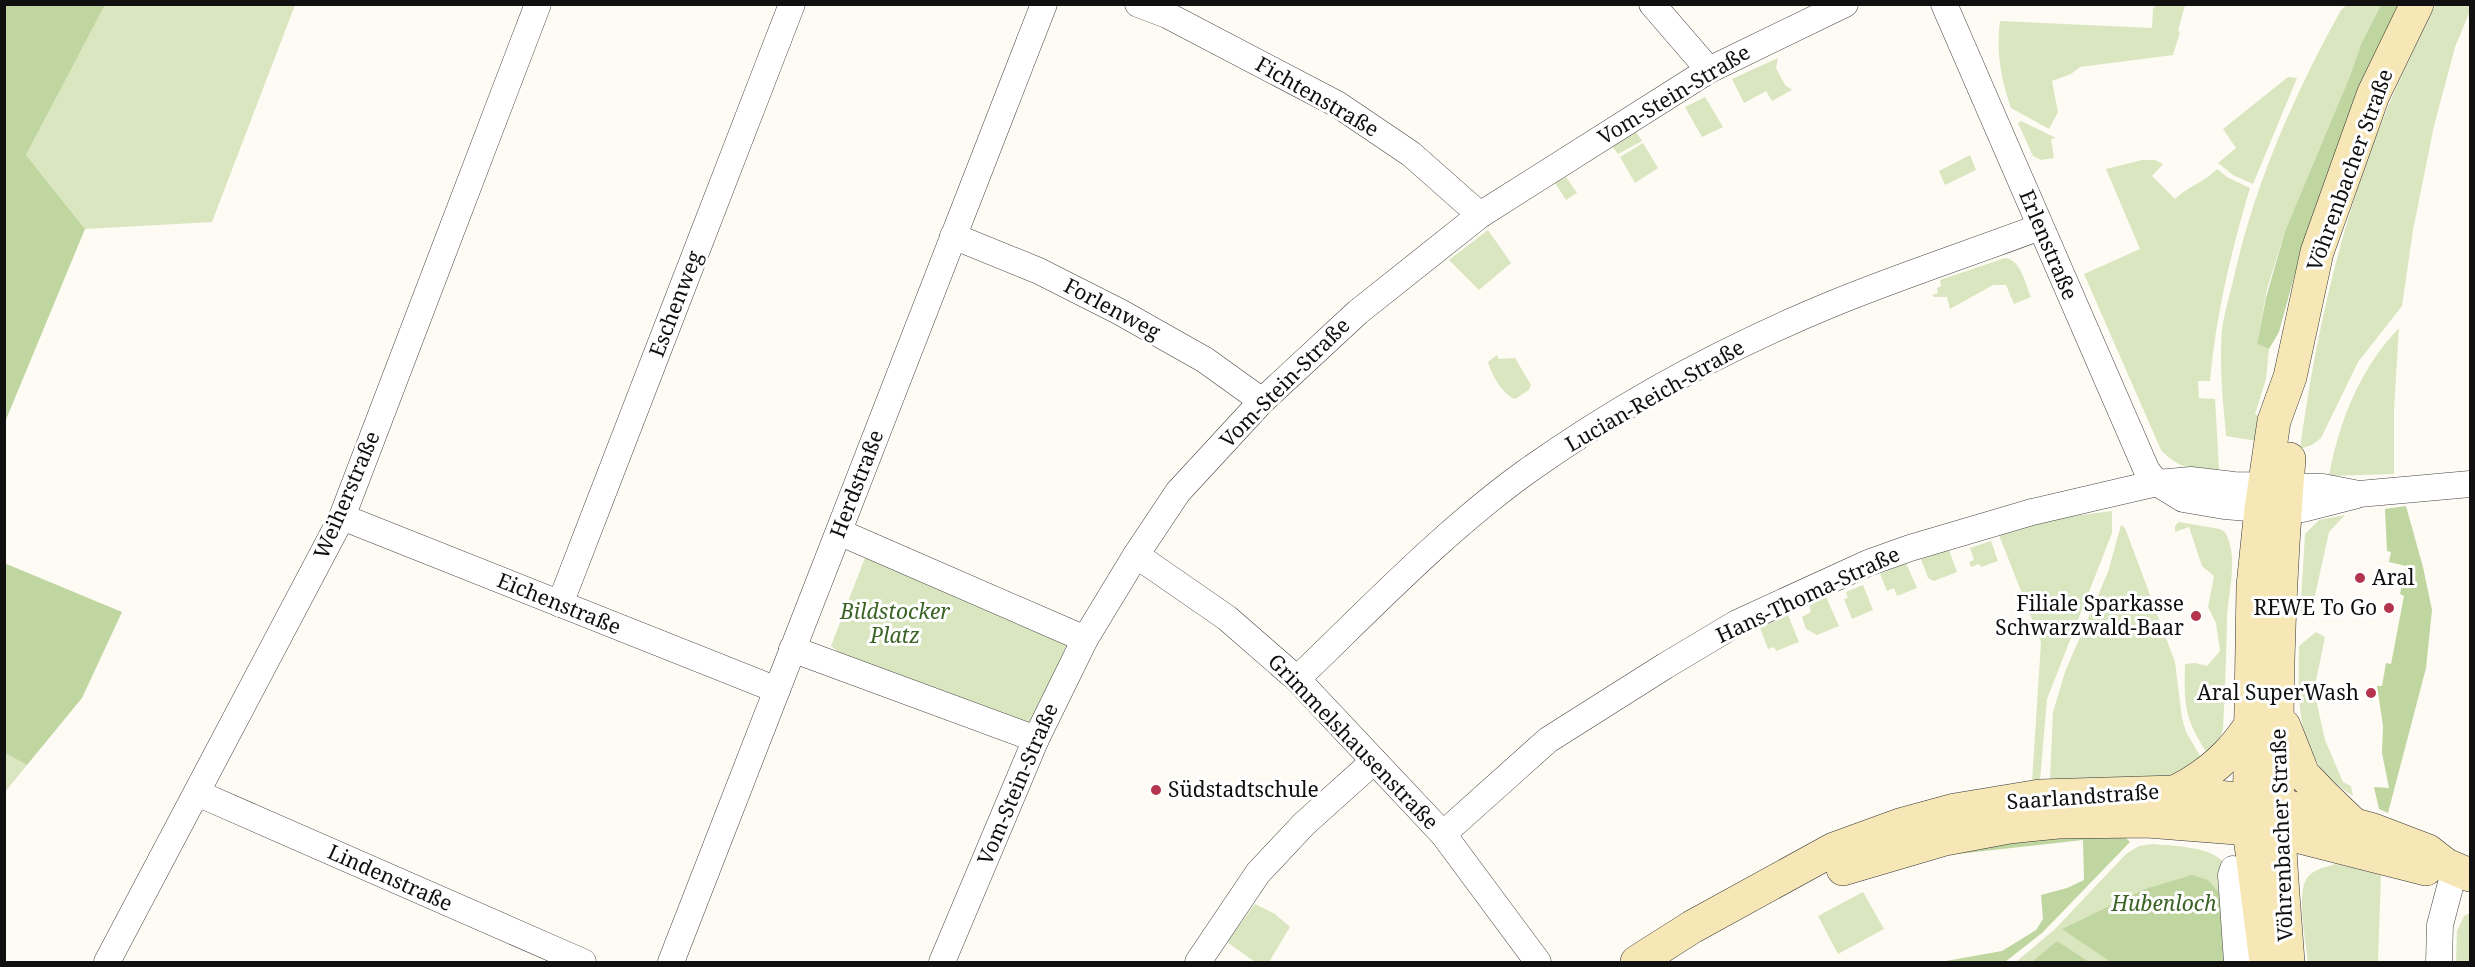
<svg xmlns="http://www.w3.org/2000/svg" width="2475" height="967" font-family="'Noto Serif',serif">
<rect width="100%" height="100%" fill="#fefbf4"/>
<g fill="#dae6c0">
<path d="M105,5H295L212,222L85,229L26,155Z"/>
<path d="M2157,5H2185L2178,31L2180,32L2173,55L2080,67L2071,74L2052,81L2058,112L2049,129L2011,108C2001,80 1996,52 2000,21L2152,28L2153,8Z"/>
<path d="M2347,5H2381L2361,44L2350,76L2285,231L2267,289L2257,344L2269,349L2266,379L2255,414L2261,417L2257,441L2226,436C2223,401 2219,366 2222,331C2224,313 2230,295 2234,277C2255,183 2294,95 2341,10Z"/>
<path d="M2436,5H2470V11L2455,47L2434,126L2413,230L2402,306L2358,362L2321,438L2312,445L2300,449C2318,316 2349,188 2406,66C2416,46 2425,24 2436,5Z"/>
<path d="M1778,58L1776,68L1785,85L1792,90L1772,101L1766,91L1744,103L1732,79Z"/>
<path d="M2288,77L2297,78L2253,184L2233,175L2218,163L2236,148L2223,129Z"/>
<path d="M1705,97L1723,127L1702,137L1685,107Z"/>
<path d="M2021,121L2056,138L2051,139L2054,158L2041,160L2033,156L2018,123Z"/>
<path d="M1636,132L1642,141L1618,154L1612,146Z"/>
<path d="M1643,143L1658,168L1635,183L1620,157Z"/>
<path d="M1970,155L1976,170L1945,185L1939,171Z"/>
<path d="M2142,160H2155L2163,164L2152,176L2175,199C2190,185 2203,183 2217,169L2227,177L2250,188C2231,252 2216,314 2210,381H2198L2199,398L2215,399L2219,469L2214,473C2192,470 2177,467 2161,450L2084,274L2140,249L2106,169Z"/>
<path d="M1566,177L1577,193L1566,200L1555,183Z"/>
<path d="M1488,230L1511,263L1479,290L1449,260Z"/>
<path d="M2005,258C2021,260 2025,283 2031,297L2014,304L2006,285H1993L1950,309L1947,297H1934L1932,295L1938,293L1937,288L1941,286L1940,280Z"/>
<path d="M2399,328L2394,409V474L2329,476C2339,422 2360,368 2399,328Z"/>
<path d="M1497,355L1499,359L1515,358L1531,385L1529,390L1515,399C1503,395 1491,374 1488,362Z"/>
<path d="M2112,511V533L2047,699L2040,781L2032,782L2041,642L1999,535L2058,518Z"/>
<path d="M2345,515L2329,532L2312,609L2306,616L2300,617L2305,534L2319,520Z"/>
<path d="M2179,522L2220,529L2225,532C2240,560 2227,593 2227,623C2226,658 2225,694 2223,729L2219,742L2207,753C2184,718 2184,704 2185,664L2195,663L2207,666L2220,651L2216,623L2208,607L2214,576L2202,566L2189,527L2175,532V526Z"/>
<path d="M2121,525L2125,528L2175,662L2182,718L2186,732L2203,761L2172,777L2050,779L2053,712L2065,672L2108,572Z"/>
<path d="M1991,541L1998,561L1981,567L1979,564L1971,567L1969,562L1974,560L1970,548Z"/>
<path d="M1949,550L1957,572L1934,581L1928,578L1921,559Z"/>
<path d="M866,555L1067,644L1030,727L852,662L831,646Z"/>
<path d="M1906,563L1917,588L1897,596L1894,588L1887,591L1880,574Z"/>
<path d="M1863,585L1873,610L1852,619L1844,599L1848,598L1846,592Z"/>
<path d="M1826,597L1839,626L1817,635L1806,629L1802,617L1811,612L1809,604Z"/>
<path d="M1788,615L1799,642L1776,651L1774,647L1768,649L1760,628Z"/>
<path d="M2316,632L2325,637L2314,690L2325,740L2343,782L2351,786L2353,796C2295,761 2298,706 2299,646Z"/>
<path d="M5,753L27,765L5,792Z"/>
<path d="M2153,844C2171,846 2206,846 2220,859C2244,880 2248,932 2254,962H2016L2055,929L2126,854L2139,846Z"/>
<path d="M2336,864L2381,875L2378,962H2308C2306,943 2296,893 2307,878C2313,869 2326,867 2336,864Z"/>
<path d="M1863,892L1884,929L1838,954L1818,916Z"/>
<path d="M1255,904L1275,914L1290,927L1269,962H1255L1227,942Z"/>
<path d="M2470,913V962H2456L2457,931L2464,916Z"/>
</g>
<g fill="#c0d6a1">
<path d="M5,4L105,5L26,155L85,229L5,422Z"/>
<path d="M2381,5H2403L2319,201L2297,266L2279,332L2269,349L2257,344L2266,298L2285,231L2350,76L2361,44Z"/>
<path d="M2406,506L2423,567L2432,610L2426,668L2388,813L2379,809L2374,787L2389,788L2382,753L2383,726L2377,686H2382L2386,663L2391,664L2404,596L2400,594L2406,566L2389,562L2391,552L2387,551L2385,509Z"/>
<path d="M4,563L122,612L82,698L27,765L5,753Z"/>
<path d="M2123,835L2130,842L2042,933L2005,962H1946V961L2002,951L2036,930L2043,919L2041,895L2067,888L2084,880L2083,840L1939,856L2019,841Z"/>
<path d="M2192,875L2208,880L2226,901L2231,962H2111L2062,929L2145,889Z"/>
<path d="M2057,941L2089,962H2032Z"/>
</g>
<g fill="none" stroke-linecap="round" stroke-linejoin="round">
<g stroke="#434343" stroke-width="27">
<g id="street">
<path d="M1138,4L1167,15L1337,104L1411,154L1480,215"/>
<path d="M1652,4L1709,70"/>
<path d="M1944,4L2147,471L2157,483L2183,499L2224,506L2261,509H2303L2354,496"/>
<path d="M953,236L1039,271L1120,312L1205,360L1262,401"/>
<path d="M342,517L777,690"/>
<path d="M839,532L1085,639"/>
<path d="M1136,555L1227,618L1297,679L1443,834L1538,962"/>
<path d="M560,604L792,4"/>
<path d="M792,649L1036,739"/>
<path d="M1297,679C1371,608 1443,532 1526,472C1620,405 1725,348 1832,304C1900,276 1971,253 2040,227"/>
<path d="M197,793L583,962"/>
<path d="M1443,834L1548,740L1665,666L1737,623L1868,563L1910,548L2032,512L2157,483L2191,480L2234,485L2323,487L2359,494L2470,484"/>
<path d="M2233,869L2231,875L2237,962"/>
<path d="M107,962L342,517L538,4"/>
<path d="M671,962L1044,4"/>
<path d="M942,962L1036,739L1085,639L1136,555L1178,492L1262,401L1358,312L1480,215L1709,70L1845,4"/>
<path d="M1198,962L1258,873L1304,824L1374,761"/>
<path d="M2439,962L2440,925L2455,868"/>
</g>
</g>
<g stroke="#323232" stroke-width="34">
<g id="secondary">
<path d="M2284,726L2303,774L2322,794L2351,822"/>
<path d="M2175,792C2209,775 2232,754 2252,723"/>
<path d="M1843,869L1945,839L2009,827L2058,822L2147,821L2249,829L2300,837L2426,869"/>
<path d="M1637,962L1692,927L1834,849L1900,825L1955,810L2040,796L2175,792L2278,804L2373,830L2428,851L2446,865L2470,875"/>
<path d="M2266,962L2249,829L2253,586L2261,509L2274,421L2290,377L2317,252L2373,95L2417,4"/>
<path d="M2288,962C2285,919 2281,875 2279,831C2274,707 2279,583 2289,459"/>
</g>
</g>
<use href="#street" stroke="#fff" stroke-width="26"/>
<use href="#secondary" stroke="#f8e7b6" stroke-width="33"/>
</g>
<g fill="#b4344d" stroke="#fff" stroke-width="2">
<circle cx="2360" cy="578" r="6"/>
<circle cx="2389" cy="608" r="6"/>
<circle cx="2196" cy="616" r="6"/>
<circle cx="2371" cy="693" r="6"/>
<circle cx="1156" cy="790" r="6"/>
</g>
<g text-anchor="middle" stroke-width="6" stroke-linejoin="round" paint-order="stroke">
<g font-size="21" fill="#101010" stroke="#fff">
<text transform="translate(1674 95) rotate(-31)" y="7">Vom-Stein-Straße</text>
<text transform="translate(1317 97) rotate(30)" y="7">Fichtenstraße</text>
<text transform="translate(2350 170) rotate(-70)" y="7">Vöhrenbacher Straße</text>
<text transform="translate(2048 245) rotate(67)" y="7">Erlenstraße</text>
<text transform="translate(676 304) rotate(-69)" y="7">Eschenweg</text>
<text transform="translate(1112 309) rotate(28)" y="7">Forlenweg</text>
<text transform="translate(1285 383) rotate(-45)" y="7">Vom-Stein-Straße</text>
<text transform="translate(1655 396) rotate(-30)" y="7">Lucian-Reich-Straße</text>
<text transform="translate(857 484) rotate(-69)" y="7">Herdstraße</text>
<text transform="translate(347 495) rotate(-67)" y="7">Weiherstraße</text>
<text transform="translate(1808 595) rotate(-25)" y="7">Hans-Thoma-Straße</text>
<text transform="translate(559 604) rotate(22)" y="7">Eichenstraße</text>
<text transform="translate(1353 742) rotate(46)" y="7">Grimmelshausenstraße</text>
<text transform="translate(1018 784) rotate(-67)" y="7">Vom-Stein-Straße</text>
<text transform="translate(2083 797) rotate(-4)" y="7">Saarlandstraße</text>
<text transform="translate(2282 835) rotate(-92)" y="7">Vöhrenbacher Straße</text>
<text transform="translate(390 878) rotate(24)" y="7">Lindenstraße</text>
</g>
<g font-size="21" fill="#101010" stroke="#fff" text-anchor="end">
<text x="2372" y="585" text-anchor="start">Aral</text>
<text x="2184" y="611">Filiale Sparkasse<tspan x="2184" dy="24">Schwarzwald-Baar</tspan></text>
<text x="2377" y="615">REWE To Go</text>
<text x="2359" y="700">Aral SuperWash</text>
<text x="1168" y="797" text-anchor="start">Südstadtschule</text>
</g>
<g font-size="21" font-style="italic" fill="#3b6325" stroke="#fff">
<text x="895" y="619">Bildstocker<tspan x="895" dy="24">Platz</tspan></text>
<text x="2164" y="911">Hubenloch</text>
</g>
</g>
<rect width="2475" height="967" fill="none" stroke="#101010" stroke-width="12"/>
</svg>
